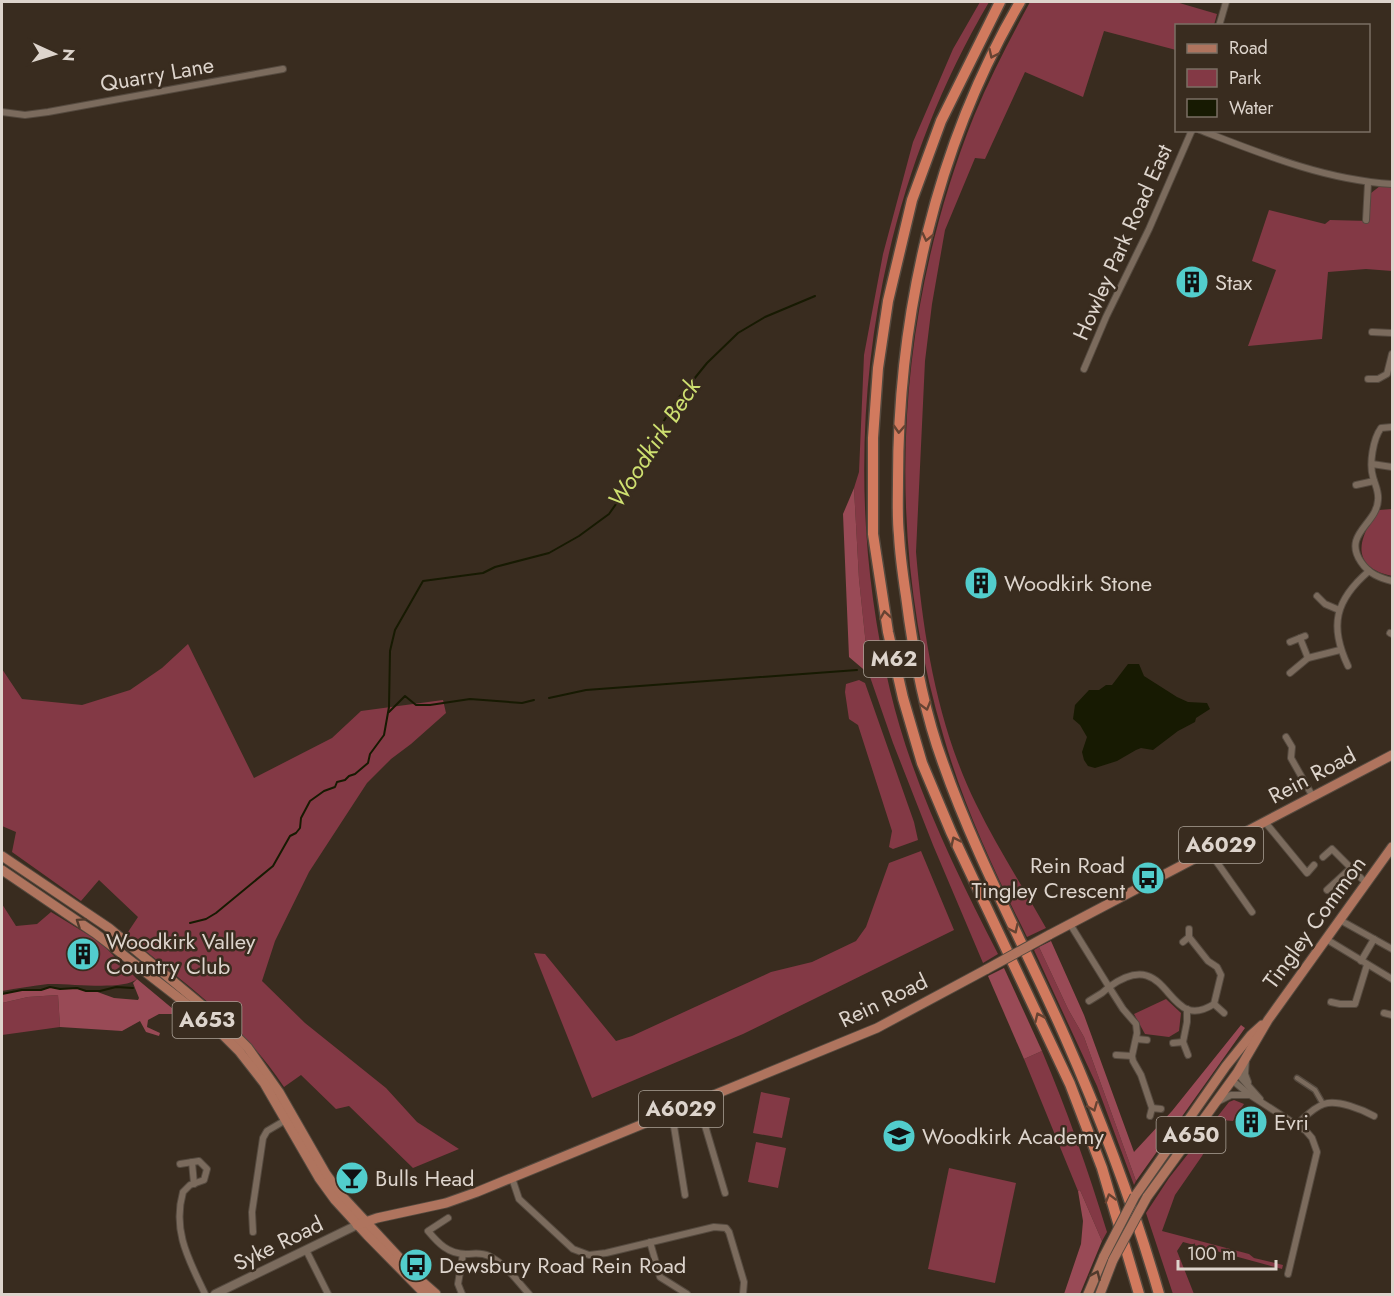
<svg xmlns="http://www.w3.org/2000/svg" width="1394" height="1296" font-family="Jost,sans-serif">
<rect width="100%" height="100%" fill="#392c1f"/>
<g fill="#833945">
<path d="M980,2H989C868,207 835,459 890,690C912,783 955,870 998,954L983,963L933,845L893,743L869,674L859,579L854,488L859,472L864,355L883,254L913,142L953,49Z"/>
<path d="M1030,2H1176L1217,14L1214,25L1176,26V50L1104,31L1083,97L1025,72L985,159L975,158L945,230L932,304L925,361L916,552C923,637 938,727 976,804C997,847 1023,887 1046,928L1027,937C995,873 964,807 944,738C883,535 895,312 974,116C990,77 1010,39 1030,2Z"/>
<path d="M1380,186L1392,187V271L1366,269L1328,272L1322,339L1248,346L1276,270L1252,261L1269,210L1325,224L1330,220L1369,221L1371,193Z"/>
<path d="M1392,509V576C1349,567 1358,537 1379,510Z"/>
<path d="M188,644L254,778L332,738L361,711L443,700L446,713L411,744L391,759L367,783L309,872L275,941L262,981L305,1023L386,1088L417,1122L459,1149L413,1168L349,1106L336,1109L301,1075L284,1087C240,1021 186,985 126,935L138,917L99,880L81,901L12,852L16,832L2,826V669L22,699L82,705L130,690L162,668Z"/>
<path d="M859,680L865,683L914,822L918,840L893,849L889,847L892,831L858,725L849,719L845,692L846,684Z"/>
<path d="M921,851L954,930L743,1034L592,1098L534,953L545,954L616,1041L632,1036L771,972L812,962L856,941L866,927L889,863Z"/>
<path d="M2,904L16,926L37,924L51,912L100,942L137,979C123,991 69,983 48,984C33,986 17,988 2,991Z"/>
<path d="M1039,947L1068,1009L1084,1037L1136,1181L1134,1185L1097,1086L1034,950Z"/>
<path d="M58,995L60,1027L2,1035V1003L28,997Z"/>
<path d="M1166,999L1181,1013L1179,1031L1169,1037L1145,1034L1134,1014Z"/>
<path d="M1042,1051C1067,1110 1088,1170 1107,1232L1102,1241L1080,1190L1078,1191L1024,1059Z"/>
<path d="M761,1092L790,1098L782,1138L753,1133Z"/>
<path d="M1234,1100L1244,1104L1233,1121L1222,1120L1202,1156L1175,1195L1162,1231L1249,1254L1254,1258L1283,1265L1282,1269L1183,1242L1177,1251L1194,1294H1173L1146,1213L1169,1178L1229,1102Z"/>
<path d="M756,1142L786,1148L778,1188L748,1182Z"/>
<path d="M949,1168L1016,1183L995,1283L928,1269Z"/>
</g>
<g fill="#994a56">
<path d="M854,488L859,579L869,674L849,657L843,514Z"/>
<path d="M1051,941L1084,1015L1134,1152L1172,1111L1241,1025L1245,1028L1136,1181L1084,1037L1068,1009L1039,947Z"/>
<path d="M1004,968L1042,1051L1024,1059L988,976Z"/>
<path d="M137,979L179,1014H159L148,1020L147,1027L160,1033L159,1036L146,1032L140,1021L122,1031L60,1027L58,995L28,997L2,1003V994L22,990H41L50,987L60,989L77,988L86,991L92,990L114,998L138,1000L139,998L133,983Z"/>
<path d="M1080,1190L1102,1241L1080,1294H1064L1081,1244L1083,1221L1078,1191Z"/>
</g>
<path fill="#171a02" d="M1128,664H1139L1144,676L1177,697L1188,702L1207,703L1210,709L1196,718L1195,722L1178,731L1153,750L1141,748L1136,750L1117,761L1095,768L1088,766L1084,760L1082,752L1087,737L1080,725L1073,719L1075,705L1089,690H1099L1106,685H1112Z"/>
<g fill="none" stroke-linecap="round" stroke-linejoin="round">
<g stroke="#171a02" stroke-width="2">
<path d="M549,698L586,690L857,670"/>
<path d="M389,712L405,696L416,705H430L470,699L522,703L534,700"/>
<path d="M190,923L206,919L216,913L273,866L290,836L296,833L300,828L301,818L310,801L324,791L335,787L337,782L345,780L349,776L355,774L368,763L370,754L384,735L389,707L390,651L395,630L423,581L483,573L495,567L549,553L579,536L609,514L628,487L650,443L677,400L707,363L738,333L765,317L815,296"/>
<path d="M2,994L22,990H41L50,987L60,989L77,988L86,991H100L116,987L133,988"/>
</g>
<g stroke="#554a3f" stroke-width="7">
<path id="pedestrian" d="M1297,1078L1315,1090L1323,1104"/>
</g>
<g stroke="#554a3f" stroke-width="8">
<g id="minor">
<path d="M1219,26L1226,2"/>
<path d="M2,112L25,115L48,112L283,69"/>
<path d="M1200,130C1262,154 1325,180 1392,184"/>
<path d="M1366,220L1368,183"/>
<path d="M1372,332L1392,333"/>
<path d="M1084,369L1106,317L1149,229L1192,130"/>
<path d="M1368,379H1378L1387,374L1392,354"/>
<path d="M1392,427L1381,428C1373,439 1369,464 1373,477C1375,485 1379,491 1378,500C1377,524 1342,534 1361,562C1369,574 1380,578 1392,581"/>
<path d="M1372,464L1392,467"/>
<path d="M1356,485L1374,481"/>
<path d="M1317,596L1325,604L1339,610"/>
<path d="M1390,633L1392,634"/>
<path d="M1300,638L1308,658"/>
<path d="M1290,642L1305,636"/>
<path d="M1348,666C1329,626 1335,600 1369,571"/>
<path d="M1290,673L1308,658L1340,650"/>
<path d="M1286,737L1292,747L1291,758L1313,797"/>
<path d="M1265,822L1307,873L1314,865"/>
<path d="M1209,851L1252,912"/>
<path d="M1323,857L1332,849L1367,884"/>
<path d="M1327,890L1351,868"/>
<path d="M1340,920L1392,949"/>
<path d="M1070,924L1109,987C1172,942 1164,1036 1214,1004L1221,975L1217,967L1208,961L1189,937"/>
<path d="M1326,939L1392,979"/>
<path d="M1183,942L1189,937V929"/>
<path d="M1361,961L1374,939"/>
<path d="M1089,1001L1102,993L1109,987L1123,1009L1136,1024L1137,1033L1132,1056L1133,1061L1141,1075L1152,1108"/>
<path d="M1331,1002L1340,1004H1355L1367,965"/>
<path d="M1214,1004L1224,1013"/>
<path d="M1384,1013L1392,1015"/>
<path d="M1136,1039L1147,1040"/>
<path d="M1183,1042L1187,1022V1009"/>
<path d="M1173,1043L1183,1042L1188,1055"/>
<path d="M1116,1055L1132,1056"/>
<path d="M1246,1059L1245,1074L1248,1082"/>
<path d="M1237,1073L1260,1099"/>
<path d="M1232,1080L1250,1095L1306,1131L1312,1138L1317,1152L1288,1274"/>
<path d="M1219,1101L1231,1095H1249"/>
<path d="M698,1102L725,1193"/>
<path d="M672,1114L685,1195"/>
<path d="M1150,1116L1152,1108L1161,1109"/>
<path d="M1297,1124C1305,1117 1314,1107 1324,1104C1337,1099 1363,1110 1374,1116"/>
<path d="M192,1162L194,1184"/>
<path d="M180,1164L199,1161L207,1169L204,1180L190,1185L183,1192C172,1231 189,1260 205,1294"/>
<path d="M512,1178L519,1199L573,1249L589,1255L606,1253L714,1227L726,1228L729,1232L744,1282L743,1294"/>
<path d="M448,1218L428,1231C438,1243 448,1254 466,1254C475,1254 480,1252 489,1256C507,1265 516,1280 529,1294"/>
<path d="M253,1232L252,1212L263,1138L267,1131L284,1121"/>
<path d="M650,1242L660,1277L687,1294"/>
<path d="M306,1250L328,1294"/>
<path d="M462,1294L458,1284L463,1254"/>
</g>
</g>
<g stroke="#554a3f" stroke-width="10">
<path id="tertiary" d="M215,1294L357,1225"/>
</g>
<g stroke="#554a3f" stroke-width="11">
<g id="primary">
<path d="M2,856L109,928L221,1021L248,1048L279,1092L326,1174L342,1196L420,1280L436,1294"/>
<path d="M2,870L95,933L211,1023L239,1051L264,1083L319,1178L335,1200L367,1235L425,1294"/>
<path d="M1049,935L1392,755"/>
<path d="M1135,1196L1226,1066L1251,1035L1262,1025"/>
<path d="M1147,1197L1237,1073L1268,1020L1392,847"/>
<path d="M357,1225L377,1218L446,1203L477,1192L877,1028L987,969"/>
<path d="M1088,1294L1104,1256"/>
<path d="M1100,1294L1113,1260"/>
</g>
</g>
<g stroke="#554a3f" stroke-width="13">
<g id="motorway">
<path d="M1000,2L941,121L912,200L888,301L878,368L873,438V534L888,632L903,698L922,763L951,832L1070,1084L1102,1168L1139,1294"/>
<path d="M1020,2C936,146 898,314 898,480C898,498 897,517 899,535C900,555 903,576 906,596C913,652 923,709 943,763C976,857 1025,946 1065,1037C1102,1121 1134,1207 1159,1294"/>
</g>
</g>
<use href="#pedestrian" stroke="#7b6b5d" stroke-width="4.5"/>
<use href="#minor" stroke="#7b6b5d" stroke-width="6"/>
<use href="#tertiary" stroke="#7b6b5d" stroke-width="8"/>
<use href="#primary" stroke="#af745e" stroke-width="9"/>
<use href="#motorway" stroke="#d17a5e" stroke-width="10"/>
<g stroke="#554a3f" stroke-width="11" stroke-linecap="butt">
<g id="primary-bridge">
<path d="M987,969L1049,935"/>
<path d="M1104,1256L1135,1196"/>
<path d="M1113,1260L1147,1197"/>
</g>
</g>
<use href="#primary-bridge" stroke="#af745e" stroke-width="9"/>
</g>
<defs><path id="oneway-chevron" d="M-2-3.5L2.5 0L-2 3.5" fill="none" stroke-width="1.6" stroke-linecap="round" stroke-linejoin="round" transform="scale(1.5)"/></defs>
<g stroke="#674332">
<use href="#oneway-chevron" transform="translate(993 54) rotate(115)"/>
<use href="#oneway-chevron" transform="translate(927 237) rotate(103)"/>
<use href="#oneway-chevron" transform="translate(899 429) rotate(93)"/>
<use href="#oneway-chevron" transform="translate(885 615) rotate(-99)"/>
<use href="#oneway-chevron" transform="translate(926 706) rotate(74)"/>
<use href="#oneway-chevron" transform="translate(955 841) rotate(-115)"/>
<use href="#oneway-chevron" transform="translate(1014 929) rotate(65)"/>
<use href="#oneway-chevron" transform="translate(1039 1017) rotate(-114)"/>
<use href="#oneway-chevron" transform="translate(1093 1107) rotate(68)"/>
<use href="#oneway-chevron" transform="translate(1110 1198) rotate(-106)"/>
</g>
<g stroke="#513a2c">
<use href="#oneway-chevron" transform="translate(80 922) rotate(-146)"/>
<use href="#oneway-chevron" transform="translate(1096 1275) rotate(-66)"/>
</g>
<defs>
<g id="building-disc" transform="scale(1.725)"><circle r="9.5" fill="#52cdcc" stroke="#392c1f"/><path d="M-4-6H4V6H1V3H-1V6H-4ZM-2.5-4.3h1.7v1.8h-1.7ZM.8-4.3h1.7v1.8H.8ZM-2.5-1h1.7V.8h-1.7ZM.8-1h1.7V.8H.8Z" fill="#111"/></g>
<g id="bus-disc" transform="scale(1.725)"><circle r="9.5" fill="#52cdcc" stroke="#392c1f"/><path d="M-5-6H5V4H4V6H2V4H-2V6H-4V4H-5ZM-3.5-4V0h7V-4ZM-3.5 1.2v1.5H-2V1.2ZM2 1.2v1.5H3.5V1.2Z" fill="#111"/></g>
<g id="school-disc" transform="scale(1.725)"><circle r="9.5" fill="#52cdcc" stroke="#392c1f"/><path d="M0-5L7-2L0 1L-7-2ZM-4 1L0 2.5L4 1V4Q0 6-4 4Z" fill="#111"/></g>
<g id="bar-disc" transform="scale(1.725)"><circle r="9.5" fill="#52cdcc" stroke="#392c1f"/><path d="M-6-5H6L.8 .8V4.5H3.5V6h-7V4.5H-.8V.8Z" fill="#111"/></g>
</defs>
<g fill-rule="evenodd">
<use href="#building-disc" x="1192" y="282"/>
<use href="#building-disc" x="981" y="583"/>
<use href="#bus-disc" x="1148" y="878"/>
<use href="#building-disc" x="83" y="954"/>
<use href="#building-disc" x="1251" y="1122"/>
<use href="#school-disc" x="899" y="1136"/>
<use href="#bar-disc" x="352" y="1178"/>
<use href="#bus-disc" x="416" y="1265"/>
</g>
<g text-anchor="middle" stroke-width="5" stroke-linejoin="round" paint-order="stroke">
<g fill="#392c1f" stroke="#aca298" stroke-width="1.5">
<rect x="864" y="641" width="60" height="36" rx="4.5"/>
<rect x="1179" y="827" width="84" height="36" rx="4.5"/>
<rect x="172.5" y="1002" width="69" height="36" rx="4.5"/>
<rect x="639" y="1091" width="84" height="36" rx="4.5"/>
<rect x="1156.5" y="1117" width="69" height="36" rx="4.5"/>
</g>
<g font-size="21" font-weight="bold" fill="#ddd4cc">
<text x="894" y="666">M62</text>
<text x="1221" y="852">A6029</text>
<text x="207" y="1027">A653</text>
<text x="681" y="1116">A6029</text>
<text x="1191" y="1142">A650</text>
</g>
<g font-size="22" fill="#ddd4cc" stroke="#392c1f">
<text transform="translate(157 74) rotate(-10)" y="8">Quarry Lane</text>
<text transform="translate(1122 242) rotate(-66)" y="8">Howley Park Road East</text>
<text transform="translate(1312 775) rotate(-28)" y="8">Rein Road</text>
<text transform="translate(1314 922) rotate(-54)" y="8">Tingley Common</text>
<text transform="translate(883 1000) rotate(-26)" y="8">Rein Road</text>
<text transform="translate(278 1243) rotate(-26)" y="8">Syke Road</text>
</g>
<g font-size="22" fill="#ddd4cc" stroke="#392c1f" text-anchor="start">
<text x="1215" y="290">Stax</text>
<text x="1004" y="591">Woodkirk Stone</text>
<text x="1125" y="873" text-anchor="end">Rein Road<tspan x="1125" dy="25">Tingley Crescent</tspan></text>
<text x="106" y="949">Woodkirk Valley<tspan x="106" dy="25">Country Club</tspan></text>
<text x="1274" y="1130">Evri</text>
<text x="922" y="1144">Woodkirk Academy</text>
<text x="375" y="1186">Bulls Head</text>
<text x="439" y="1273">Dewsbury Road Rein Road</text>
</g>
<g font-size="24" font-style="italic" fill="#cedf70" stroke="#392c1f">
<text transform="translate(654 443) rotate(-57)" y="8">Woodkirk Beck</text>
</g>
</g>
<rect width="1394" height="1296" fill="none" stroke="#ddd4cc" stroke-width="6"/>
<rect x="1175" y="24" width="195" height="108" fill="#392c1f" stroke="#7b6f64" stroke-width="1.5"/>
<rect x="1187" y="44" width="30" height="9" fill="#af745e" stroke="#7b6f64" stroke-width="1.5"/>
<text x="1229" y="54" font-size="18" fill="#ddd4cc">Road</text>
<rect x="1187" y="69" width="30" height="18" fill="#833945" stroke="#7b6f64" stroke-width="1.5"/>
<text x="1229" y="84" font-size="18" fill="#ddd4cc">Park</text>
<rect x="1187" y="99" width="30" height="18" fill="#171a02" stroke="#7b6f64" stroke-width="1.5"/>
<text x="1229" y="114" font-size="18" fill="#ddd4cc">Water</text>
<g transform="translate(54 54) rotate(94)" stroke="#392c1f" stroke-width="4.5" paint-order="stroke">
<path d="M0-4.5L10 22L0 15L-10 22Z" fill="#ddd4cc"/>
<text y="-9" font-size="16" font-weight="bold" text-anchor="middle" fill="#ddd4cc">N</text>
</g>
<path d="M1178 1260v9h98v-9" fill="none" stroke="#ddd4cc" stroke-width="3"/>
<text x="1187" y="1260" font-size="18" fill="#ddd4cc" stroke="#392c1f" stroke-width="4.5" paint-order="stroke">100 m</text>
</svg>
